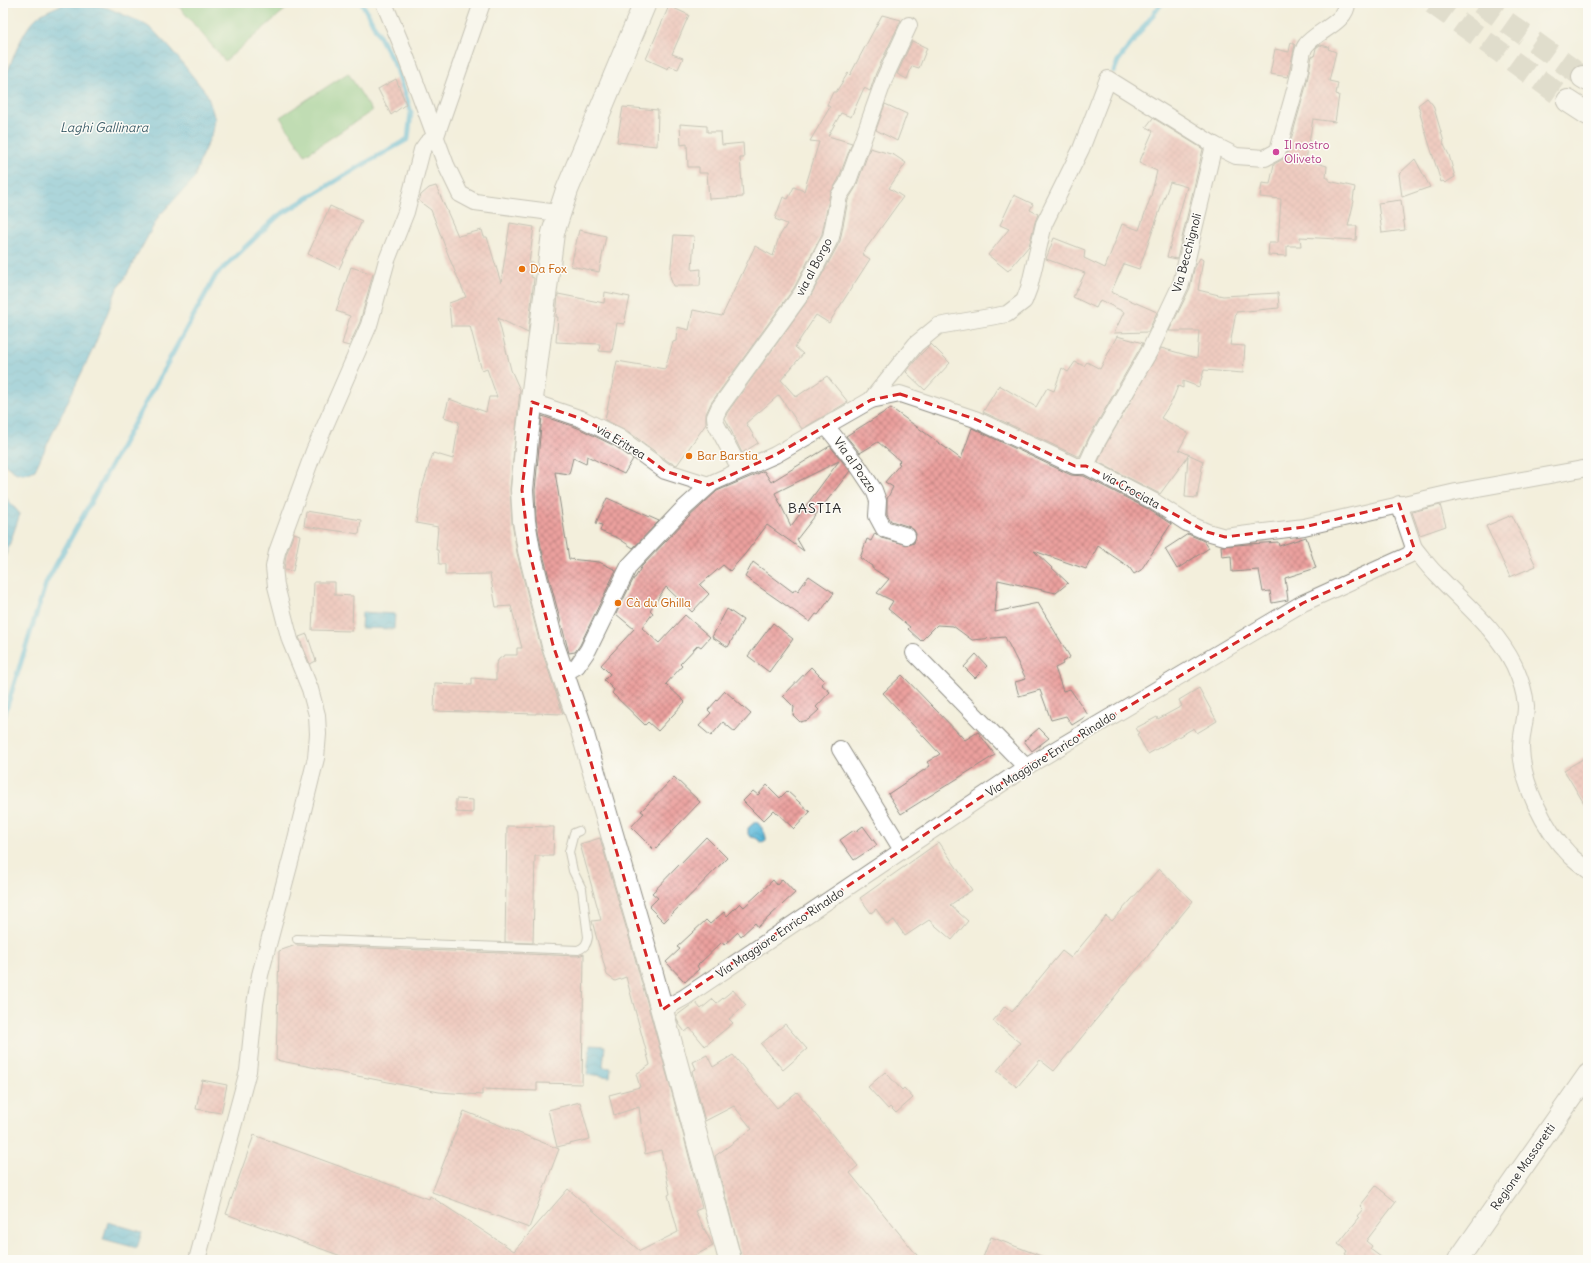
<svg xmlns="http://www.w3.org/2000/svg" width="1591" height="1263" font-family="Delius,sans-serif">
<defs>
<pattern id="water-waves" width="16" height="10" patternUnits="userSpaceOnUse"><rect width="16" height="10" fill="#5ab7d8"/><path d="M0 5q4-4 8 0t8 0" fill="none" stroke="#4b95af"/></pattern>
<pattern id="building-cross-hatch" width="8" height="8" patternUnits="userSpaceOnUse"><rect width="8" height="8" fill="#eba09e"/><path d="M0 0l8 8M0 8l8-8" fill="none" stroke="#bf8381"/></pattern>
</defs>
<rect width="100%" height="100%" fill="#fdfcf7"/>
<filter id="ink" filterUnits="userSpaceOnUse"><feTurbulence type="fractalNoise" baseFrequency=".025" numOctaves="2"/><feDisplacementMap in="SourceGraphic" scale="8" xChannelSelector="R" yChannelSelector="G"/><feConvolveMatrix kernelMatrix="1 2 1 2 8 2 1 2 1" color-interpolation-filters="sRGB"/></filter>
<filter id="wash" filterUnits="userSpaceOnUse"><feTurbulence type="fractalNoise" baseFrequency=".012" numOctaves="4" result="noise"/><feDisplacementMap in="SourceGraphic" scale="16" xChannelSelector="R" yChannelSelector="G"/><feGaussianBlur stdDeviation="0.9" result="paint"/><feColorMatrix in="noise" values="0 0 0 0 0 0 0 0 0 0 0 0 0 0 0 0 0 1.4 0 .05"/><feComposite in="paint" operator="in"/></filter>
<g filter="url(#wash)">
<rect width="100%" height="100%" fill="#f3efdc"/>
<g fill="#83c680" stroke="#577856">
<path d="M176,3H293L225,61Z"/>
<path d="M348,73L372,111L305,155L280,117Z"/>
</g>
<g fill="url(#water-waves)" stroke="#427182">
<path d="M64,3H87L108,8L143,23L153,30L171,49L207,94L215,119L213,132L202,155L194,179L159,216L125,278L117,289L93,349L35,470C20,478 15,473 3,463V84C10,66 21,33 34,20C43,11 54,9 64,3Z"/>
<path d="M3,494L20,514L3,563Z"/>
<path d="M362,612L395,614L394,629L361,628Z"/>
<path d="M756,821C761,826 767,834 766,841L762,843L756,838L750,837L748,834V828Z"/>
<path d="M590,1045L605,1046L603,1067L611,1068L610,1077L587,1074Z"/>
<path d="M108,1222L142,1232L137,1248L103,1239Z"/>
</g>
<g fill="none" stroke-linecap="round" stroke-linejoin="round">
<g stroke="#5ab7d8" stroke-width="5">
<path d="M1114,71L1118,61L1162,3"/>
<path d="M3,719L46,583L216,275L278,216L357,168L408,139L411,112L397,69L362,3"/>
</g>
</g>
<g id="blocks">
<g fill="url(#building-cross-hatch)" fill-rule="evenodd">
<path d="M669,6L689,15L672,54L683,58L678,69L669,66L668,69L646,59Z"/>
<path d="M882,15L901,20L876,73L870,91L864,88L851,117L841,113L828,136L852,143L838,180L830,194L822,234L794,288L711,403L706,414V424L677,465L669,462L626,430L605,420L617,361L665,369L673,342L676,341L677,327L689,330L693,310L722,316L755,246L773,256L779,237L787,224L775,219L783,197L788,199L794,187L804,191L819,142L810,141L830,107L827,105L833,92H836L848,73L850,75Z"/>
<path d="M912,41L927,48L919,68L912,66L907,79L897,74Z"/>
<path d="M1291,42L1295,45L1288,77L1270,74L1275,49L1289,52Z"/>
<path d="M1320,45L1329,47L1328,49L1336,52L1329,81L1338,83L1336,94L1339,95L1335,122L1313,119L1306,160L1327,166L1326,178H1329V181L1355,187L1353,200L1354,201L1348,226H1357L1356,240L1300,237L1301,246H1287V256L1268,255L1269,243H1278L1281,199L1260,197L1262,183L1270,184L1274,164L1283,159L1287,154L1306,86L1312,56L1314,57L1316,48Z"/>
<path d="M396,79L406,104L391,115L378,89Z"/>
<path d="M1427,98L1433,105L1444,142L1443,143L1449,155L1455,177L1445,183L1443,181L1441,182L1420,114L1421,113L1418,105Z"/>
<path d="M885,104L907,114L897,141L876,130Z"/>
<path d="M623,107L658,110L657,146L617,142Z"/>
<path d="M1153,118L1203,149L1177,259L1167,257L1187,187L1170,182L1139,269L1124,264L1111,292L1157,312L1148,332L1114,333L1124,312L1100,300L1096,308L1073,297L1085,273L1046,259L1054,238L1085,250L1084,258L1105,268L1122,224L1139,230L1151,196L1157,171L1139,163L1153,131L1146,127Z"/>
<path d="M680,124L707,126V132H721L722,145L743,143L744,158H740L743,197L709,199L707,173H699V167H688L687,144L681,145Z"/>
<path d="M870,148L894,155L906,163L889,188L903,197L862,254L870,259L829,323L816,315L795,347L803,354L781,380L796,397L827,376L848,402L802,429L779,395L746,423L758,443L742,453L725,418L727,413L810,297L840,241L848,200L856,187Z"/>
<path d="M1415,159L1430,187L1402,197L1399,174Z"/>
<path d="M436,186L458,236L482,230L484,237H487L501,283L510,223L534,227L529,263H533L531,277L534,278L528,333L498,318L511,370L520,390L510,489L512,523L517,553L541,648L563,714L536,713V714L434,711L435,683L472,685V678L496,680V664L499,659L505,655H517V648H522L511,606L496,607L490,574L445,575V564H439L438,550H436L438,527L416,523L421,491L433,453L453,459L459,422L444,417L449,399L486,412L489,397H497L487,369L482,371L470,326H451L449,303L466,297L451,262L431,210L419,201L421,195L429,188Z"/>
<path d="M1014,195L1033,204L1030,210L1038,214L1035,222L1029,246L1008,271L988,255L1009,229L1000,225Z"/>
<path d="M1401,200L1405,230L1382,233L1378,203Z"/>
<path d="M330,206L362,221L339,269L308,254Z"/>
<path d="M579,230L606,236L599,272L571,266Z"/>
<path d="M674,235L694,236L692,270L701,269L700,286H673L670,276Z"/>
<path d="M1200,258L1203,260L1198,290L1223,296L1278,293L1279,308L1236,312L1230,345L1245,346L1243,373L1204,370L1199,387L1183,381V388L1178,386L1172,401L1161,418L1188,433L1179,450L1203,461L1197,498L1185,497L1188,456L1160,494L1098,462L1105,446L1161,348L1197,358L1199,331H1169L1190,288L1194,269Z"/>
<path d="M351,267L373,274L360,322L349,346L342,344L350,316L336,311Z"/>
<path d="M605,292L630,297L624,324L617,323L612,352L599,351L600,344L556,342L558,317H556L558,294L604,303Z"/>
<path d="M1117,336L1143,343L1089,437L1080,456H1077L983,412L999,385L1036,407L1047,388L1054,391L1062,368L1068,372L1075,362L1084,366L1087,362L1100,369Z"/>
<path d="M931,344L950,363L925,390L906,372L919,356Z"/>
<path d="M891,408L961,459L972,428L1071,475L1084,476L1148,509L1171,524L1141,570L1134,574L1129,567L1098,546L1086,569L1034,551L1068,583L1056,593L998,580L995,612L1038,603L1070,657L1062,662L1063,664L1055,668L1063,691L1070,689L1088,715L1072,725L1066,716L1051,720L1040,690L1019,696L1015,682L1026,679L1005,637L972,640L953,626L937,625L921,641L908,629L910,627L888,609L893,601L877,593L889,579L872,568V566L860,558L867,539L871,541L875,533L881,538L909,545L914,543L916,534L914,530L910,527L891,521L887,514V499L893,487L885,482L900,464L898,463L900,461L878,442L860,453L846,436Z"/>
<path d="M542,416L578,428L615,446L633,459L624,474L587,456L586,464L573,458L569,474L555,472L569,559L599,562L616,570L580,645L575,652L569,653L541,547L536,520L535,490Z"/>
<path d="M830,446L850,471L797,539L804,551L767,525L745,554L730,571L723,565L700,585L709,594L692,612L666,587L650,610L653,613L642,628L659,643L685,615L710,637L701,647L698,645L680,664L682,666L666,684L685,702L658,731L648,722L645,725L612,693L614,690L604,680L610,674L601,665L634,629L616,614L634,578H635L642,566L688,518L717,491L764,471L771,482ZM839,461L791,526L775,493Z"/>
<path d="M607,498L659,521L633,548L618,538L600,531L602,525L596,523Z"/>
<path d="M1440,505L1446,526L1420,535L1412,512Z"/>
<path d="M306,511L361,520L359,534L304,526Z"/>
<path d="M1512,515L1536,566L1510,577L1486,526Z"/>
<path d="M294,533L300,535L293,571L284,570L286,555Z"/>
<path d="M1188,534L1204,541L1209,548L1177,569L1165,549Z"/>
<path d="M1306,537L1316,568L1285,578L1288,600L1272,603L1270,591L1263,592L1259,570L1232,572L1231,556L1222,557L1221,546L1278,542L1279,546Z"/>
<path d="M753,562L793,592L795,589L798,591L809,576L834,593L818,615L816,614L810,622L745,577Z"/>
<path d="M314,582H335V595L353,596L352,631L312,630Z"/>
<path d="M727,609L743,620L728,647L712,637Z"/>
<path d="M773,623L793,639L769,672L748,656Z"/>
<path d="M307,634L316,661L310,664L299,637Z"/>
<path d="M976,654L987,666L975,678L964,667Z"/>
<path d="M811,667L825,681L821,684L830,692L816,707L819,710L808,720L800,722L793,715L794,707L783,696Z"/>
<path d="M902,675L965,740L978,732L995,755L901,814L888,794L930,766L927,762L940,754L883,693Z"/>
<path d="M1199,688L1217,721L1197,733L1194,728L1148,754L1137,734L1139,733L1136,728L1157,717L1158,719L1182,706L1179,700Z"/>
<path d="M725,691L751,714L735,732L723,722L711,736L699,726L711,713L708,710Z"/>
<path d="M1039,728L1049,738L1032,751L1024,741Z"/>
<path d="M1588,756V810L1564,770Z"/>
<path d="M674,777L700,802L654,850L631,827L644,813L641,811Z"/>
<path d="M767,785L780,798L787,791L810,812L794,829L774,810L763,821L743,801L753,791L758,795Z"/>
<path d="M456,799L473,800V813L456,812Z"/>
<path d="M507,826L554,827L553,856H535L533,943L505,942Z"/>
<path d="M863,826L877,845L854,860L840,840L854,830L855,832Z"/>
<path d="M706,837L727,858L664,922L649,907L658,898L652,893Z"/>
<path d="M600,838L633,951L684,1137L702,1208L695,1211L713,1246L686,1260H352L226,1214L254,1135L429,1199L430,1196L514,1251L568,1189L640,1251L678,1232L668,1195L670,1194L661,1150L645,1154L639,1107L614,1115L609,1095L640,1087L636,1074L650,1065L626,977L615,981L607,975L592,921L601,920L580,844Z"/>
<path d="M939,842L972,890L950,905L968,921L952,940L929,920L905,936L894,920L887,925L876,909L871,913L860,898Z"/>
<path d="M1159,869L1193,901L1054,1071L1040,1060L1017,1087L997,1071L1020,1043L993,1021L1005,1006L1012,1012L1062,951L1071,958L1106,916L1112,921Z"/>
<path d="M782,879L795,893L758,927L755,923L741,936L738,932L724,945L722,942L697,966L699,969L685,982L666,962L680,949L677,947L706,920L710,924L724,912L727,916L740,903L744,907L773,880L777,885Z"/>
<path d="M296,945L578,956L584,954L582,1084L537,1083V1091L482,1089V1095L439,1092L276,1060L279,951Z"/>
<path d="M733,990L746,1005L729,1019L733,1023L705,1046L690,1028L685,1032L679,1024L676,1016L695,1002L701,1009L713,999L717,1003Z"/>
<path d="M785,1024L807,1049L783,1070L761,1044Z"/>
<path d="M707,1055L713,1067L733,1055L777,1108L797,1092L858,1166L850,1173L921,1260H742L715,1156L752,1129L734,1106L705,1121L692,1071L696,1069L693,1062Z"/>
<path d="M885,1072L902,1090L904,1088L913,1098L896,1113L890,1107L888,1109L868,1087Z"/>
<path d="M202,1080L227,1085L221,1113L196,1109Z"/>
<path d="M580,1102L590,1139L557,1147L548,1110Z"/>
<path d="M464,1111L559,1149L529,1228L432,1192Z"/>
<path d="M1376,1186L1396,1202L1366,1241L1372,1246L1370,1249L1385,1260H1353L1345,1254L1347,1251L1338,1244L1359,1218L1357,1216L1363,1209L1360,1206Z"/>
<path d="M991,1237L1049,1259V1260H982Z"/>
</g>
</g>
</g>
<g filter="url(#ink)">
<use href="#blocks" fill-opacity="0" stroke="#8f8d84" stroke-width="1"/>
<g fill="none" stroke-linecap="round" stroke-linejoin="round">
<g stroke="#cbc8b9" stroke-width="22" stroke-dasharray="22 11" stroke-linecap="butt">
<path d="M1432,3L1568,101"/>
<path d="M1480,3L1583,77"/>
</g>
<g stroke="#8f8d84" stroke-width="10">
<path id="service" d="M297,939L578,950C585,947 587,944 588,937L582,889L573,871L569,852L574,833L579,831"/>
</g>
<g stroke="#8f8d84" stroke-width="18">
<g id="minor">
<path d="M384,3L400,41L446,165L460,194L475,202L558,213"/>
<path d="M1214,145L1236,156L1265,158L1278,151C1284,126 1293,100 1299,74C1301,66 1301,51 1306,45C1317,31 1347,22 1347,3"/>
<path d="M871,400L900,394L975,419L1075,466H1086L1153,501L1187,523L1207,532L1225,537L1304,527L1456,492L1588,468"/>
<path d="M532,402L582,419L620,438L665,471L709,485"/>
<path d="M826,426L858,466L874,490L878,501L877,516L884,529L907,536"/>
<path d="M740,469L716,424L715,417L719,408L802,293L831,237L839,196L847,184L885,77L909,25"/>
<path d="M1414,548C1421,556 1427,565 1435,573C1464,604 1495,627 1514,665C1520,678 1525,692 1526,706C1526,720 1521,734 1521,748C1522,784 1544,829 1569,854C1574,860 1582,865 1588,870"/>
<path d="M914,653L1026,767"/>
<path d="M563,674L577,666L588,650L629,566L681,511L712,483L775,455L871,400L916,344L938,326L1007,314L1024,301L1029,288L1044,224L1081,149L1108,79L1214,145L1181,284L1149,352L1097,442L1086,466"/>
<path d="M840,749L902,850"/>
<path d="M662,1010L685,997L1026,767L1303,603L1409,555L1414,548L1399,504"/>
<path d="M197,1260L248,1071L255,1004L260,975L293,851L316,758L318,734L317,715L310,689L290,640L276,586L274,567L277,552L314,451L369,325L387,260L406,212L422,150L427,143L436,136L482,3"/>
</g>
</g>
<g stroke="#8f8d84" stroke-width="22">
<path id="tertiary" d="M1458,1260L1588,1074"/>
</g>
<g stroke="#8f8d84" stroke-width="24">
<path id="secondary" d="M645,3L567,190L553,233L527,438L522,490L524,521L529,550L553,645L580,724L645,948L730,1260"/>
</g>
<g stroke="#8f8d84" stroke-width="24">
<g id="motorway">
<path d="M1583,77L1588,80"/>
<path d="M1568,101L1588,114"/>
</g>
</g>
<use href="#service" stroke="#fff" stroke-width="8"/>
<use href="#minor" stroke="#fff" stroke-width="16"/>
<use href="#tertiary" stroke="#fff" stroke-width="20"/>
<use href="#secondary" stroke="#fff" stroke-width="22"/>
<use href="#motorway" stroke="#fff" stroke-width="22"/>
</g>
</g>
<path d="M0 0H1591V1263H0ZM900,394L975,419L1075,466H1086L1207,532L1225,537L1304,527L1399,504L1414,548L1409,555L1303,603L1026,767L662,1010L580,724L553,645L529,550L522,490L532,402L582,419L620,438L665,471L709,485L775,455L871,400Z" fill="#f3efdc" fill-opacity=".55" fill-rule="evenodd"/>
<path fill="none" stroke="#d62828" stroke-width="3" stroke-dasharray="8 5" stroke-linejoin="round" d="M900,394L975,419L1075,466H1086L1207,532L1225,537L1304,527L1399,504L1414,548L1409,555L1303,603L1026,767L662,1010L580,724L553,645L529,550L522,490L532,402L582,419L620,438L665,471L709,485L775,455L871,400Z"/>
<circle fill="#d1479c" stroke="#fdfcf7" stroke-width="1.5" cx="1276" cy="152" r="4"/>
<g fill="#e8710a" stroke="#fdfcf7" stroke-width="1.5">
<circle cx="522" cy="269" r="4"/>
<circle cx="689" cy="456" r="4"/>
<circle cx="618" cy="603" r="4"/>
</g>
<g text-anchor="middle" stroke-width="3" stroke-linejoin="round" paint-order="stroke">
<g font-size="12" fill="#b23c85" stroke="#fdfcf7" text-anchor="start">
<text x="1284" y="149">Il nostro<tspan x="1284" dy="14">Oliveto</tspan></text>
</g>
<g font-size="12" fill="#2b2b2b" stroke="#fdfcf7">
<text transform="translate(1187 253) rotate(-75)" y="4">Via Becchignoli</text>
<text transform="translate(814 267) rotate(-62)" y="4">via al Borgo</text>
<text transform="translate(621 442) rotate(31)" y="4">via Eritrea</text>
<text transform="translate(855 465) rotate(55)" y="4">Via al Pozzo</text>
<text transform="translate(1131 490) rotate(29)" y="4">via Crociata</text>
<text transform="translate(1051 754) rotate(-32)" y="4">Via Maggiore Enrico Rinaldo</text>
<text transform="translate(780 933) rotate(-34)" y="4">Via Maggiore Enrico Rinaldo</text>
<text transform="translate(1523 1167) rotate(-55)" y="4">Regione Massaretti</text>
</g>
<g font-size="12" fill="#c56008" stroke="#fdfcf7" text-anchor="start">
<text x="530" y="273">Da Fox</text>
<text x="697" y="460">Bar Barstia</text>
<text x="626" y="607">Cà du Ghilla</text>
</g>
<g font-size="13" font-style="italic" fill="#3b5c68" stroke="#fdfcf7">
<text x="104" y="132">Laghi Gallinara</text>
</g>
<g font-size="14" letter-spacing="1" fill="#2b2b2b" stroke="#fdfcf7">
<text x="815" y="513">BASTIA</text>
</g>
</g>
<rect width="1591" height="1263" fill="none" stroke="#fdfcf7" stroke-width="16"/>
</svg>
